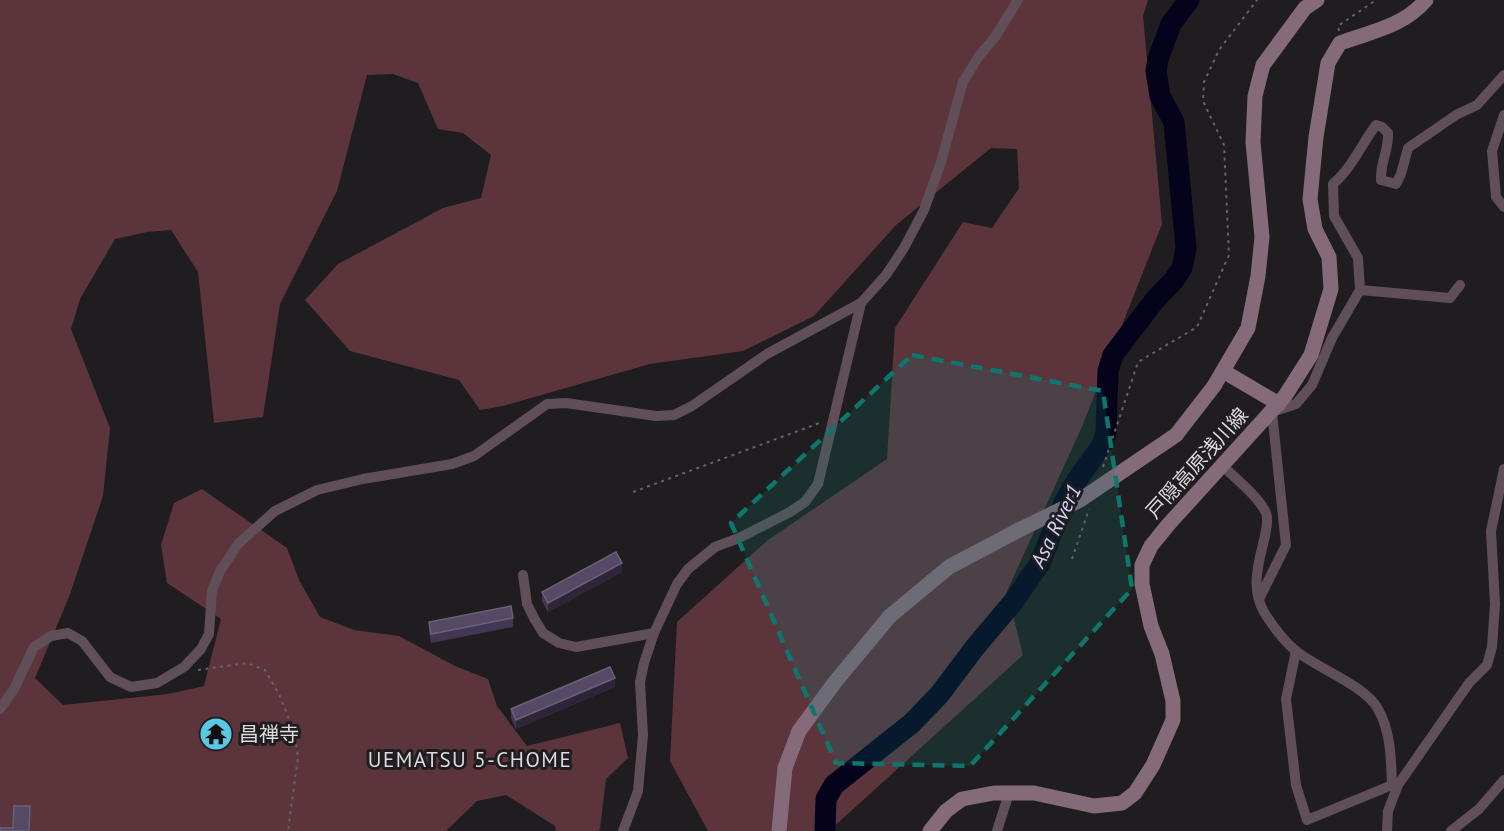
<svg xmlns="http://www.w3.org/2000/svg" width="1504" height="831" font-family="'PT Sans','Noto Sans JP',sans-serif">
<rect width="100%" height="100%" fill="#1f1d1f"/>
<path fill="#5c343c" d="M0,0H1148L1143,16L1162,224L1081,429L1007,591L1023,655L829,831H708L670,761L677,622L768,540L887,459L895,328L963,222L992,228L1019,188L1017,149L991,148L896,225L814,316L743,351L650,364L503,406L480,410L459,380L350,351L305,300L338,264L443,208L481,198L491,155L463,133L438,129L418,83L393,74L367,75L337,191L280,304L263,417L214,423L198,272L171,230L147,232L115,239L80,299L71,329L110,428L103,496L69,597L35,678L63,705L168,694L204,686L221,619L167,583L161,545L174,503L202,489L287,548L299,580L320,617L354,630L399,636L455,666L488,679L497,706L527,746L620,723L628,758L606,779L600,829L598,831H556L555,826L506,795L477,801L446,831H0Z"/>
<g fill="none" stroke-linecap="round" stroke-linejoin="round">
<path stroke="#05021c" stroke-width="21" d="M825,831L826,799L834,785L912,723L939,695L976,646L1014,601L1040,563L1064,503L1077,480L1102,445L1106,432L1108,371L1113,355L1154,301L1174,280L1182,268L1186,248L1174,122L1160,96L1156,71L1158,59L1171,24L1189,0"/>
<g stroke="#656365" stroke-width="2" stroke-dasharray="3 4.5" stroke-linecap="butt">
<path d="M1339,31L1338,26L1376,0"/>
<path d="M1103,467L1138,362L1197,327L1229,255L1224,145L1203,101L1204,82L1219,50L1257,0"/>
<path d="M633,492L822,422"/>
<path d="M1072,559L1089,509"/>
<path d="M198,670L247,663L265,670L279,694L294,731L298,757L288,831"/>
</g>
<g stroke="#604f58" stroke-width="10">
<path d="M1504,115L1492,151L1496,197L1504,207"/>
<path d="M1360,290L1450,298L1460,285"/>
<path d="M1223,466C1236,479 1259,497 1266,513C1269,520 1266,529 1265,536C1259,561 1250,588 1264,612C1272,625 1284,641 1296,651C1317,668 1366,686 1378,709C1391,732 1391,759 1392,785H1398"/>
<path d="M523,575L527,604L535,620L543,633L559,643L576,647L654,633"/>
<path d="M1259,599L1286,545L1272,412L1296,404L1312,385L1332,338L1360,290L1358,258L1334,216L1333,184C1352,168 1361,145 1376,125L1382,127L1388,133C1389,150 1380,163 1381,180L1396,184L1401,174L1408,148L1456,115L1477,105L1504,75"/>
<path d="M1296,651L1286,699L1296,785L1307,820L1392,785"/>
<path d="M0,709L14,689L34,647L51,636L68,633L82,641L110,677L131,687L157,683L184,667L201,649L209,634L212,591L220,571L239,543L275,511L317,490L363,479L452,464L474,456L547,404L566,403L656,416L674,415L692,406L767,354L861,303"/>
<path d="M623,831L638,791L643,735L640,682L644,663L654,633L677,584L688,569L715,547L739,538L790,512L805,502L818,484L861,303L886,275L904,248L924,210L941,162L963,82L979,56L995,37L1018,0"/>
<path d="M997,831L1009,793"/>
<path d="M1387,831L1388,811L1398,785L1469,683L1487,665L1492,647L1495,604L1491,531L1504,469"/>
<path d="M1451,831L1479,809L1504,780"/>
</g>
<g stroke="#856a79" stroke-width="15">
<path d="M1223,371L1279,404"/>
<path d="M1176,435L1214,386L1248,328L1258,276L1262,237L1253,142L1255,96L1263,65L1305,8L1317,0"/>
<path d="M779,831L785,768L799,731L835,682L890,616L949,567L1019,530"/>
<path d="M930,831L946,811L962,799L994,793H1034L1094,806L1122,803L1135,793L1153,765L1173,720V701L1162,654L1151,626L1142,584V565L1151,546L1168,525L1285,396L1311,355L1331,289L1329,257L1315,229L1310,199L1316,137L1328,63L1340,43C1371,32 1404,26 1426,0"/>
</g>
<path stroke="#856a79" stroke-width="15" d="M1019,530L1080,500L1176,435"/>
</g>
<g fill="#443756">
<path d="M622,572L548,612L542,601V592Z"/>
<path d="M513,618V627L431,643L429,631V622Z"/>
<path d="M615,687L516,729L511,718V709Z"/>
</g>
<g fill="#2f253a">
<path d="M622,563V572L548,612V603Z"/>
<path d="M615,678V687L516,729V720Z"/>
</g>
<g fill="#554965" stroke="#6a6078" stroke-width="1.5">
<path d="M616,552L622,563L548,603L542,592Z"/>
<path d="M511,606L513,618L431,634L429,622Z"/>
<path d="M610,667L615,678L516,720L511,709Z"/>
<path d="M14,806H30L29,831H0V828H13Z"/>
</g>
<path fill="#0f766e" fill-opacity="0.2" stroke="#0f766e" stroke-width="4.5" stroke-dasharray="12 8" stroke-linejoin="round" d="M912,355L1103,391L1132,589L970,766L836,763L731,523Z"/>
<defs>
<g id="temple-disc" transform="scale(1.725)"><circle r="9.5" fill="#59c8e4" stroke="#1f1d1f"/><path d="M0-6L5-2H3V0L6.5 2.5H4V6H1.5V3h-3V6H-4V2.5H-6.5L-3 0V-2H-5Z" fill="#111"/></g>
</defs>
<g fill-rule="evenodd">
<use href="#temple-disc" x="216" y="734"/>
</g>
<g text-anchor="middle" stroke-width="6" stroke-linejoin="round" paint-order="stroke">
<g font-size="20" fill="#dddbdd" stroke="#1f1d1f">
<text transform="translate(1197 463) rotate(-48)" y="7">戸隠高原浅川線</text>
</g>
<g font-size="20" fill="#dddbdd" stroke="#1f1d1f" text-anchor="start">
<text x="239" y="741">昌禅寺</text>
</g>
<g font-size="21" font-style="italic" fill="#d1d4fb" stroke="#1f1d1f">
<text transform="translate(1056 526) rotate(-64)" y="7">Asa River1</text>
</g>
<g font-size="21" letter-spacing="1.5" fill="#dddbdd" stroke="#1f1d1f">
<text x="470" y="767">UEMATSU 5-CHOME</text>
</g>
</g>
</svg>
